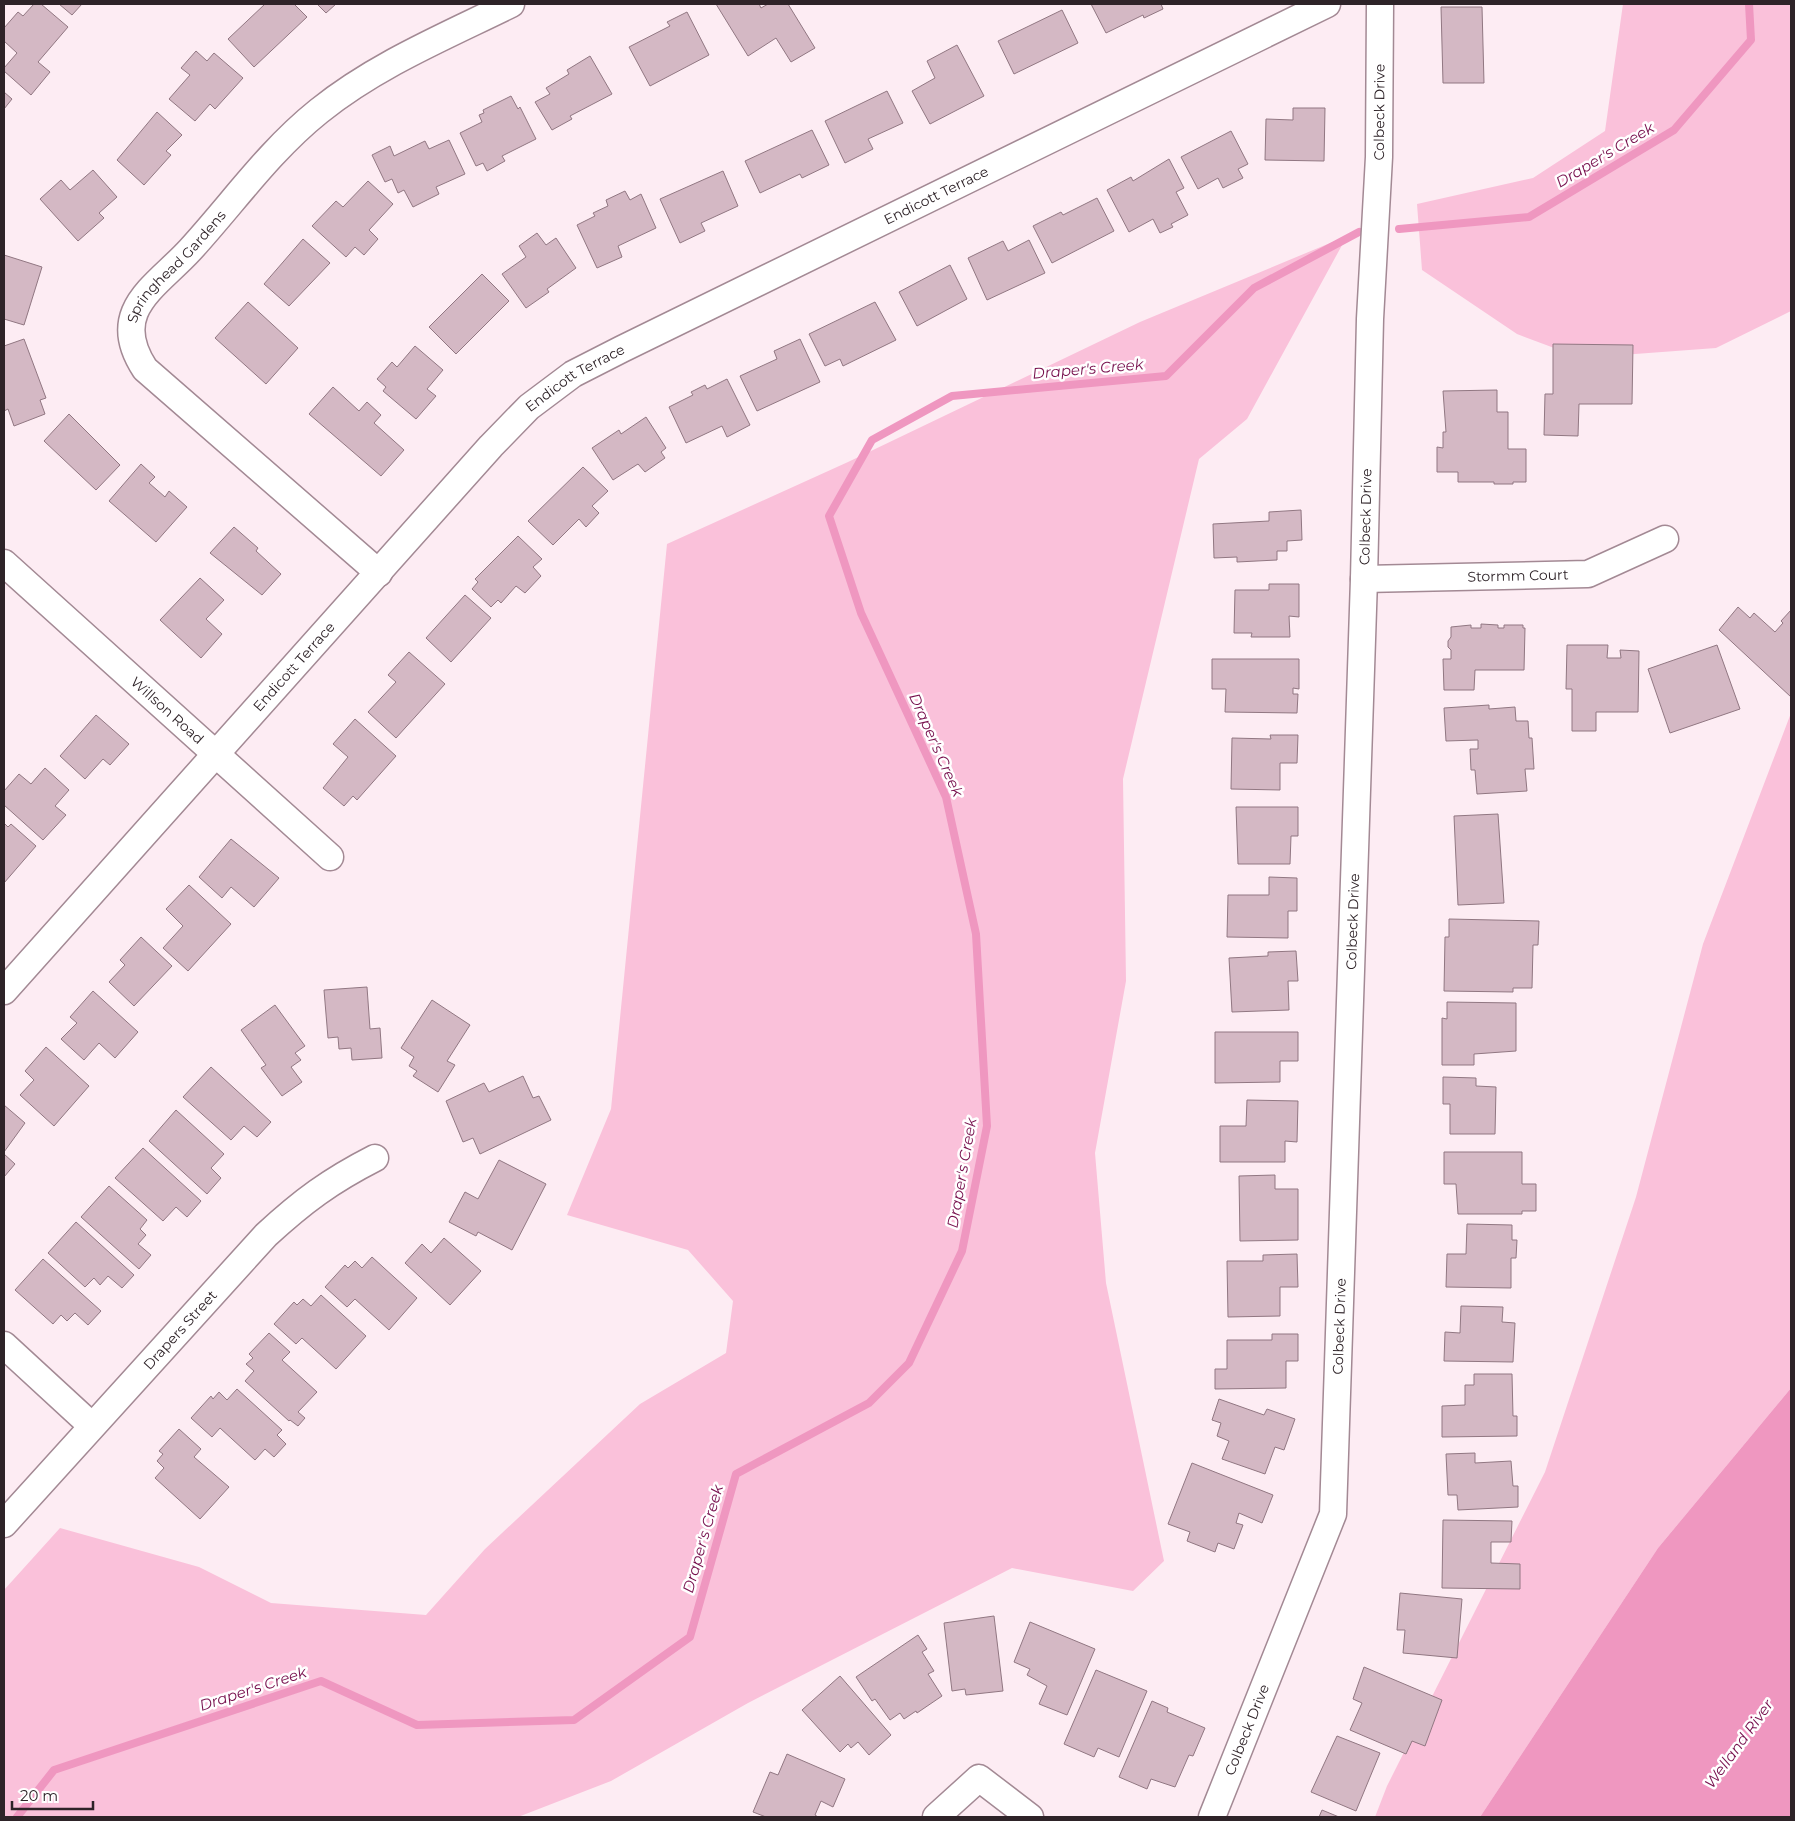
<svg xmlns="http://www.w3.org/2000/svg" width="1795" height="1821" font-family="Montserrat,sans-serif">
<rect width="100%" height="100%" fill="#fdecf3"/>
<g fill="#fac1da">
<path d="M1623,4H1791V311L1716,348L1581,358L1517,334L1422,270L1417,204L1533,178L1605,131Z"/>
<path d="M1347,236L1247,419L1199,459L1123,779L1126,981L1095,1153L1106,1283L1164,1561L1133,1591L1012,1568L748,1703L611,1781L518,1817H4V1590L60,1528L199,1567L271,1603L426,1615L485,1549L640,1404L726,1353L733,1301L688,1250L567,1215L611,1109L667,544L848,462L1140,322Z"/>
<path d="M1791,713V1388L1658,1548L1480,1817H1375L1387,1786L1545,1472L1636,1197L1703,944Z"/>
</g>
<path fill="#ef97c0" d="M1791,1388V1817H1480L1658,1548Z"/>
<g fill="none" stroke-linecap="round" stroke-linejoin="round">
<g stroke="#ef97c0" stroke-width="8">
<path d="M1399,229L1529,217L1674,130L1751,40L1749,4"/>
<path d="M17,1817L54,1770L321,1681L417,1725L574,1720L690,1637L736,1474L869,1403L909,1363L962,1251L987,1126L976,934L946,797L861,613L829,516L872,440L952,396L1166,376L1254,288L1359,232"/>
</g>
</g>
<g fill="#d4b8c4" stroke="#917782">
<path d="M34,4H41L68,27L38,62L50,72L31,95L4,71V68L17,53L4,41V28L18,12L23,16Z"/>
<path d="M59,4H82L72,15Z"/>
<path d="M265,4H294L307,17L254,67L228,39Z"/>
<path d="M317,4H336L326,13Z"/>
<path d="M716,4H759L761,8L768,4H788L815,48L791,62L776,38L748,56Z"/>
<path d="M1091,4H1161L1163,9L1144,18L1143,15L1106,33Z"/>
<path d="M1441,7H1482L1484,83H1443Z"/>
<path d="M1062,10L1078,43L1014,74L998,41Z"/>
<path d="M687,12L709,55L650,86L629,47L670,26L667,22Z"/>
<path d="M957,45L984,96L930,124L912,91L935,78L927,61Z"/>
<path d="M196,51L207,61L214,53L243,78L215,109L210,104L195,121L169,99L190,75L181,68Z"/>
<path d="M590,56L612,94L570,116L572,119L552,130L535,102L550,94L546,88L569,74L567,70Z"/>
<path d="M887,91L903,123L868,139L873,149L845,163L825,121Z"/>
<path d="M4,92L12,99L4,109Z"/>
<path d="M511,96L518,109L520,107L536,139L502,156L505,161L487,171L483,163L476,166L460,133L482,122L479,115L484,113L483,110Z"/>
<path d="M1293,108H1325L1324,161L1265,160L1266,119L1293,120Z"/>
<path d="M157,112L182,135L166,151L171,155L144,185L117,160Z"/>
<path d="M812,130L829,165L802,178L800,174L760,193L745,161Z"/>
<path d="M1231,131L1248,164L1238,169L1243,178L1223,188L1218,178L1198,189L1181,157Z"/>
<path d="M449,140L465,174L436,187L439,194L413,207L404,190L398,193L392,179L385,182L372,155L390,146L394,156L425,141L429,149Z"/>
<path d="M1169,159L1184,188L1176,192L1188,215L1171,224L1173,227L1160,233L1153,219L1129,232L1107,190L1131,177L1133,181Z"/>
<path d="M93,170L117,197L99,213L104,218L78,241L40,199L61,180L70,190Z"/>
<path d="M723,171L738,206L701,223L705,231L680,243L660,199Z"/>
<path d="M368,181L393,204L369,230L378,239L364,255L355,247L346,257L312,226L336,201L343,207Z"/>
<path d="M625,191L630,200L641,194L656,228L618,246L622,257L597,268L577,225L595,216L593,213L608,206L606,200Z"/>
<path d="M1097,198L1114,231L1052,263L1033,226L1061,212L1063,215Z"/>
<path d="M537,233L546,245L556,238L576,268L547,289L549,292L526,308L502,274L526,257L519,246Z"/>
<path d="M303,239L330,263L289,306L264,284Z"/>
<path d="M1029,240L1045,273L987,300L968,258L1003,241L1008,251Z"/>
<path d="M4,255L42,267L24,325L4,319Z"/>
<path d="M950,265L967,299L917,326L899,292Z"/>
<path d="M482,274L509,301L456,354L429,327Z"/>
<path d="M248,302L298,348L266,384L215,338Z"/>
<path d="M875,302L896,340L843,366L840,359L825,366L809,334Z"/>
<path d="M24,339L46,398L40,400L45,414L14,426L8,409L4,411V346Z"/>
<path d="M800,339L820,382L757,411L740,376L777,359L774,351Z"/>
<path d="M1553,344L1633,345L1632,404H1579L1578,436L1544,435L1545,394H1553Z"/>
<path d="M415,346L443,370L427,389L436,396L416,419L383,391L386,387L377,379L392,362L397,367Z"/>
<path d="M727,379L750,425L727,437L722,426L686,443L669,407L693,395L691,392L705,385L707,389Z"/>
<path d="M333,387L359,411L367,402L381,415L374,423L404,450L381,476L309,414Z"/>
<path d="M1497,390V412H1508V449H1526V482H1513V484H1494V482H1458V472H1437V447L1443,448V432H1446L1443,391Z"/>
<path d="M69,414L120,465L96,490L44,441Z"/>
<path d="M646,417L666,448L661,452L665,458L645,472L638,464L613,480L592,448L619,430L621,434Z"/>
<path d="M141,464L155,477L149,483L165,497L169,491L187,507L156,542L109,501Z"/>
<path d="M583,467L608,491L592,506L599,513L586,527L579,519L553,545L528,521Z"/>
<path d="M1301,510L1302,540L1287,541V551H1277V560L1237,562V557L1214,558L1213,524L1269,521V512Z"/>
<path d="M234,527L258,548L256,551L281,574L262,595L210,553Z"/>
<path d="M518,536L542,559L533,567L541,576L525,593L516,586L501,603L498,600L491,607L472,589L478,582L475,579Z"/>
<path d="M200,578L224,600L206,619L222,634L201,658L160,620Z"/>
<path d="M1269,584H1299V617L1289,616L1290,637H1251L1252,633H1234L1235,590H1269Z"/>
<path d="M465,595L491,618L451,662L426,638Z"/>
<path d="M1738,607L1750,618L1754,613L1775,632L1783,623L1781,621L1791,610V697L1719,630Z"/>
<path d="M1481,624L1498,625V628H1504V625H1523V628H1525L1524,670H1475L1474,690H1444L1443,659H1451V650L1448,647V641L1451,637V627L1471,625V628H1481Z"/>
<path d="M1567,645H1608L1607,658H1621L1620,650L1639,651L1638,712H1596V731H1572V689H1566Z"/>
<path d="M1717,645L1740,709L1670,733L1648,669Z"/>
<path d="M409,652L445,684L396,738L368,712L396,682L388,675Z"/>
<path d="M1212,659H1299V689L1293,688V694H1298L1297,713L1225,712L1226,689H1212Z"/>
<path d="M1489,705V709L1515,707L1516,721H1528L1529,738H1532L1534,769H1525L1527,791L1477,794L1475,770H1471L1470,749H1478V740L1446,741L1444,708Z"/>
<path d="M96,715L129,744L110,765L103,759L85,779L60,756Z"/>
<path d="M355,719L396,756L357,800L353,796L344,806L323,788L348,757L333,744Z"/>
<path d="M1270,735H1298L1297,763H1280V790L1231,789L1232,738L1271,739Z"/>
<path d="M45,768L69,790L55,806L66,815L43,840L4,805V791L19,774L31,784Z"/>
<path d="M1236,807H1298V836H1291L1290,864H1238Z"/>
<path d="M1498,814L1504,903L1458,905L1454,816Z"/>
<path d="M4,823L8,827L11,824L36,846L4,883Z"/>
<path d="M231,839L279,878L254,907L231,887L222,898L199,877Z"/>
<path d="M1269,877L1297,878V911H1288V938L1227,937L1228,895H1269Z"/>
<path d="M189,885L231,924L188,971L163,948L183,926L166,909Z"/>
<path d="M1449,919L1539,921L1538,945H1533L1532,988H1513V992L1444,991L1445,937H1449Z"/>
<path d="M141,937L172,966L134,1006L109,982L125,965L120,960Z"/>
<path d="M1296,951L1298,981H1288L1289,1010L1232,1012L1229,958L1268,956V952Z"/>
<path d="M367,987L370,1029L380,1028L382,1058L352,1060L351,1048L339,1049L338,1037L328,1038L324,990Z"/>
<path d="M93,991L138,1032L115,1058L99,1043L84,1060L61,1039L77,1023L70,1017Z"/>
<path d="M432,1000L470,1025L447,1061L455,1065L438,1092L413,1076L417,1071L409,1066L414,1057L401,1048Z"/>
<path d="M1447,1002L1516,1003V1051L1474,1054V1065H1442V1018L1447,1019Z"/>
<path d="M275,1005L305,1046L295,1053L301,1060L291,1067L302,1082L282,1096L261,1068L266,1065L241,1030Z"/>
<path d="M1215,1032H1298V1061H1280V1082L1215,1083Z"/>
<path d="M46,1047L89,1086L54,1126L20,1095L34,1080L25,1071Z"/>
<path d="M211,1067L271,1122L257,1137L244,1126L231,1140L183,1097Z"/>
<path d="M523,1076L533,1098L539,1096L551,1120L480,1154L473,1138L463,1142L446,1101L484,1083L489,1092Z"/>
<path d="M1443,1077L1476,1078V1086L1496,1087L1495,1134H1450V1104H1443Z"/>
<path d="M1247,1100L1298,1101L1297,1142L1285,1141V1162H1220V1126H1246Z"/>
<path d="M4,1105L25,1123L4,1152Z"/>
<path d="M176,1110L224,1154L211,1168L221,1178L207,1194L149,1141Z"/>
<path d="M143,1148L201,1201L187,1217L176,1207L163,1221L115,1178Z"/>
<path d="M1444,1152H1522V1184H1536V1211H1522V1214H1458L1456,1184H1444Z"/>
<path d="M4,1154L15,1164L4,1177Z"/>
<path d="M499,1160L546,1184L512,1250L478,1232L476,1236L449,1222L465,1192L478,1199Z"/>
<path d="M1275,1175V1189H1298V1240L1240,1241L1239,1176Z"/>
<path d="M109,1186L147,1220L140,1229L146,1235L138,1244L151,1255L139,1269L81,1217Z"/>
<path d="M76,1222L134,1275L122,1288L108,1276L100,1285L94,1278L85,1287L48,1253Z"/>
<path d="M1467,1224L1512,1225V1240H1517L1516,1258H1511V1288L1446,1287L1447,1254H1466Z"/>
<path d="M444,1238L481,1271L450,1305L405,1263L422,1244L431,1253Z"/>
<path d="M1297,1254L1298,1287H1280V1316L1228,1317L1227,1261H1263V1255Z"/>
<path d="M372,1257L417,1298L389,1330L355,1299L347,1307L325,1287L345,1265L348,1268L355,1261L362,1268Z"/>
<path d="M43,1259L101,1311L88,1325L75,1313L67,1321L61,1315L53,1324L15,1290Z"/>
<path d="M321,1295L366,1336L336,1369L302,1338L296,1344L274,1324L294,1302L297,1305L303,1299L311,1306Z"/>
<path d="M1461,1306L1503,1307L1502,1322L1515,1323L1513,1362L1444,1361L1445,1332L1460,1333Z"/>
<path d="M269,1333L290,1352L282,1360L317,1392L298,1412L305,1418L298,1426L290,1420L289,1421L245,1381L254,1371L246,1364L253,1358L249,1354Z"/>
<path d="M1272,1334H1298V1361H1286V1388L1215,1389V1369H1227V1340H1272Z"/>
<path d="M1474,1374H1512L1513,1416H1517V1436L1442,1437V1406L1465,1405V1385H1474Z"/>
<path d="M237,1389L282,1430L277,1435L286,1444L274,1457L265,1449L255,1460L220,1428L212,1437L191,1418L211,1396L213,1399L219,1392L227,1400Z"/>
<path d="M1219,1399L1264,1415L1267,1409L1295,1419L1284,1450L1275,1447L1265,1474L1222,1459L1229,1441L1217,1436L1221,1423L1212,1420Z"/>
<path d="M179,1429L201,1449L194,1457L229,1487L200,1519L155,1478L164,1468L157,1461L163,1454L159,1451Z"/>
<path d="M1475,1453V1463L1511,1461L1513,1486H1518V1507L1458,1510L1457,1495H1448L1446,1454Z"/>
<path d="M1192,1463L1273,1495L1262,1523L1239,1513L1236,1523L1243,1525L1234,1549L1218,1543L1215,1552L1187,1541L1190,1532L1168,1524Z"/>
<path d="M1443,1520L1512,1521L1511,1542H1491V1563L1520,1564V1589L1442,1588Z"/>
<path d="M1400,1593L1462,1599L1457,1658L1403,1653L1405,1630H1397Z"/>
<path d="M994,1616L1003,1691L966,1695L965,1689L952,1691L944,1623Z"/>
<path d="M1030,1622L1095,1649L1067,1715L1039,1704L1047,1686L1027,1675L1030,1669L1014,1662Z"/>
<path d="M918,1635L927,1649L922,1652L934,1671L928,1674L942,1696L917,1713L916,1711L904,1719L900,1713L890,1720L875,1699L872,1701L856,1677Z"/>
<path d="M1364,1667L1442,1700L1425,1746L1412,1741L1406,1754L1350,1730L1362,1703L1353,1699Z"/>
<path d="M1096,1670L1147,1691L1119,1757L1098,1748L1094,1757L1064,1744Z"/>
<path d="M840,1676L891,1735L869,1755L858,1742L851,1748L848,1744L840,1752L802,1710Z"/>
<path d="M1152,1701L1168,1708L1167,1712L1205,1728L1193,1756L1189,1755L1175,1787L1151,1779L1147,1789L1119,1777Z"/>
<path d="M1337,1736L1380,1753L1356,1811L1311,1792Z"/>
<path d="M787,1754L845,1779L833,1807L821,1801L815,1815L818,1817H766L753,1812L770,1772L778,1775Z"/>
<path d="M1322,1810L1339,1817H1319Z"/>
</g>
<g fill="none" stroke-linecap="round" stroke-linejoin="round">
<g stroke="#a38994" stroke-width="29">
<g id="minor">
<path id="s1" d="M4,563L330,857"/>
<path id="s2" d="M379,573L145,369C107,311 156,287 190,250C233,203 269,151 319,111C376,65 446,36 511,4"/>
<path id="s3" d="M1364,579L1588,574L1665,539"/>
<path id="s4" d="M4,991L491,446L529,407L573,374L622,349L1327,4"/>
<path d="M4,1345L92,1426"/>
<path id="s5" d="M4,1524L266,1235C303,1201 330,1181 375,1158"/>
<path d="M936,1817L979,1778L1030,1817"/>
<path id="s6" d="M1212,1817L1333,1514L1364,579L1370,319L1379,157L1380,4"/>
</g>
</g>
<use href="#minor" stroke="#fff" stroke-width="26"/>
</g>
<g text-anchor="middle" stroke-width="5" stroke-linejoin="round" paint-order="stroke">
<g font-size="14" fill="#2e2328" stroke="#fff">
<text dy="5" stroke="none"><textPath href="#s6" startOffset="1729">Colbeck Drive</textPath></text>
<text dy="5" stroke="none"><textPath href="#s4" startOffset="1245">Endicott Terrace</textPath></text>
<text dy="5" stroke="none"><textPath href="#s2" startOffset="432">Springhead Gardens</textPath></text>
<text dy="5" stroke="none"><textPath href="#s4" startOffset="840">Endicott Terrace</textPath></text>
<text dy="5" stroke="none"><textPath href="#s6" startOffset="1324">Colbeck Drive</textPath></text>
<text dy="5" stroke="none"><textPath href="#s3" startOffset="154">Stormm Court</textPath></text>
<text dy="5" stroke="none"><textPath href="#s4" startOffset="435">Endicott Terrace</textPath></text>
<text dy="5" stroke="none"><textPath href="#s1" startOffset="220">Willson Road</textPath></text>
<text dy="5" stroke="none"><textPath href="#s6" startOffset="919">Colbeck Drive</textPath></text>
<text dy="5" stroke="none"><textPath href="#s6" startOffset="514">Colbeck Drive</textPath></text>
<text dy="5" stroke="none"><textPath href="#s5" startOffset="262">Drapers Street</textPath></text>
<text dy="5" stroke="none"><textPath href="#s6" startOffset="94">Colbeck Drive</textPath></text>
</g>
<g font-size="15" font-style="italic" fill="#760e4c" stroke="#fff">
<text transform="translate(1605 155) rotate(-31)" y="5">Draper's Creek</text>
<text transform="translate(1088 369) rotate(-5)" y="5">Draper's Creek</text>
<text transform="translate(936 745) rotate(66)" y="5">Draper's Creek</text>
<text transform="translate(962 1173) rotate(-80)" y="5">Draper's Creek</text>
<text transform="translate(703 1539) rotate(-74)" y="5">Draper's Creek</text>
<text transform="translate(253 1689) rotate(-18)" y="5">Draper's Creek</text>
<text transform="translate(1739 1744) rotate(-54)" y="5">Welland River</text>
</g>
</g>
<rect width="1795" height="1821" fill="none" stroke="#2e2328" stroke-width="10"/>
<path d="M12 1801v8h81v-8" fill="none" stroke="#2e2328" stroke-width="2.5"/>
<text x="20" y="1801" font-size="15" fill="#2e2328" stroke="#ffffff" stroke-width="4" paint-order="stroke">20 m</text>
</svg>
